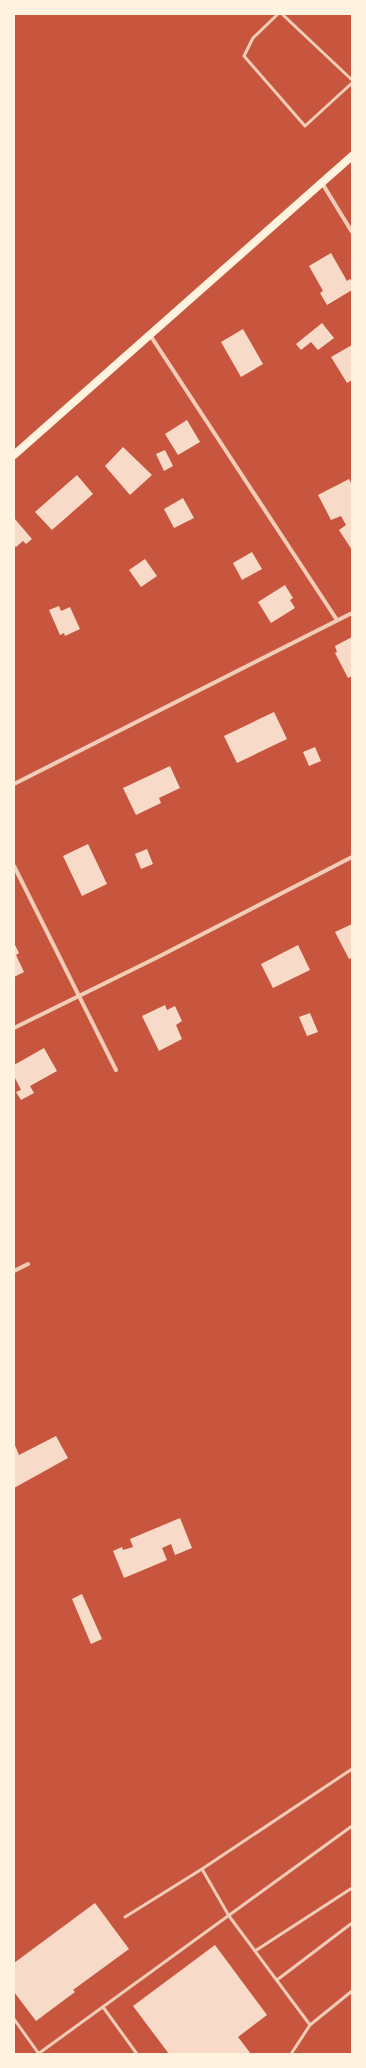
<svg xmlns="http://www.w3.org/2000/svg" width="366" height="2068" font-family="'Space Grotesk',sans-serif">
<rect width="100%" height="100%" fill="#c8553d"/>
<g fill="#f7dbc8">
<path d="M331,253L347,281L350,279L352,282V290L327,305L320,293L323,291L309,266Z"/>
<path d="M322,323L334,338L318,350L311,342L301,350L296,344Z"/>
<path d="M243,329L263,364L241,377L221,342Z"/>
<path d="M352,345V380L347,383L331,357Z"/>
<path d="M187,420L200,442L178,455L165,434Z"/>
<path d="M123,447L152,475L130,495L105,466Z"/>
<path d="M165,450L173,466L164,471L156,454Z"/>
<path d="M77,475L93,494L52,530L35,512Z"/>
<path d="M349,479L352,485V550L339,530L346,525L341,516L331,520L318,495Z"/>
<path d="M183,498L194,518L174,528L164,509Z"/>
<path d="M14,518L32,539L26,544L23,541L16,547L14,545Z"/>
<path d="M252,552L262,569L242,580L233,563Z"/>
<path d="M145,559L157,576L141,587L129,570Z"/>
<path d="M285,585L293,598L290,600L295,608L271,623L258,602Z"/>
<path d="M59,606L61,611L70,607L80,629L65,636L64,633L60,635L49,610Z"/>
<path d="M352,637V676L348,678L335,653L337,652L335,646Z"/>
<path d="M274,712L287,739L237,763L224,736Z"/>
<path d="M315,747L321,761L309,766L303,752Z"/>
<path d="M170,766L180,788L159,798L161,803L136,815L123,788Z"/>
<path d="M88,844L107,884L82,896L63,856Z"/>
<path d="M147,849L153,864L141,869L135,854Z"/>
<path d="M352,924V958L349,959L335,932Z"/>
<path d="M14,943L19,953L16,955L24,972L14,977Z"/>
<path d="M298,945L310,970L273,988L261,964Z"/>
<path d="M165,1005L167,1010L175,1006L182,1021L176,1025L182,1039L159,1051L142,1016Z"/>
<path d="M310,1013L318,1032L307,1036L299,1017Z"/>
<path d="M44,1048L57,1071L30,1086L34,1093L21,1100L16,1092L21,1090L14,1076V1065Z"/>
<path d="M56,1436L68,1458L14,1488V1443L19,1455Z"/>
<path d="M180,1518L192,1548L175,1555L171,1544L162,1548L167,1560L124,1578L113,1551L122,1547L123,1550L133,1547L130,1539Z"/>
<path d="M82,1594L102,1639L91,1644L72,1599Z"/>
<path d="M95,1903L129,1949L73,1990L75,1992L36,2021L14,1992V1963Z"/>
<path d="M215,1945L267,2015L238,2037L251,2054H169L133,2006Z"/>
</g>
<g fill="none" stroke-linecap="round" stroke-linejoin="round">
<g stroke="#f1ccb7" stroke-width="3">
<path d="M278,14L253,38L244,56L305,126L352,83"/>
<path d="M282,14L352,80"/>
<path d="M202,1869L229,1916L310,2025"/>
<path d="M125,1917L202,1869L352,1769"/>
<path d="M255,1951L352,1888"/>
<path d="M277,1980L352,1923"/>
<path d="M103,2007L137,2054"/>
<path d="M14,2019L39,2054"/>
<path d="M38,2054L352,1826"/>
<path d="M291,2054L310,2025L352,1991"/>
</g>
<g stroke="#f1ccb7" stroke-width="4">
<path d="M322,183L352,232"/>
<path d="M150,335L337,620"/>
<path d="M14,784L352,613"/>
<path d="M14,866L116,1070"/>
<path d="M14,1028L158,957L352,857"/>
<path d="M14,1271L28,1264"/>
</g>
<path stroke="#fff3e0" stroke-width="8" d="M14,455L352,156"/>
</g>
<rect width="366" height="2068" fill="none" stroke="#fff3e0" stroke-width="30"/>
</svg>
